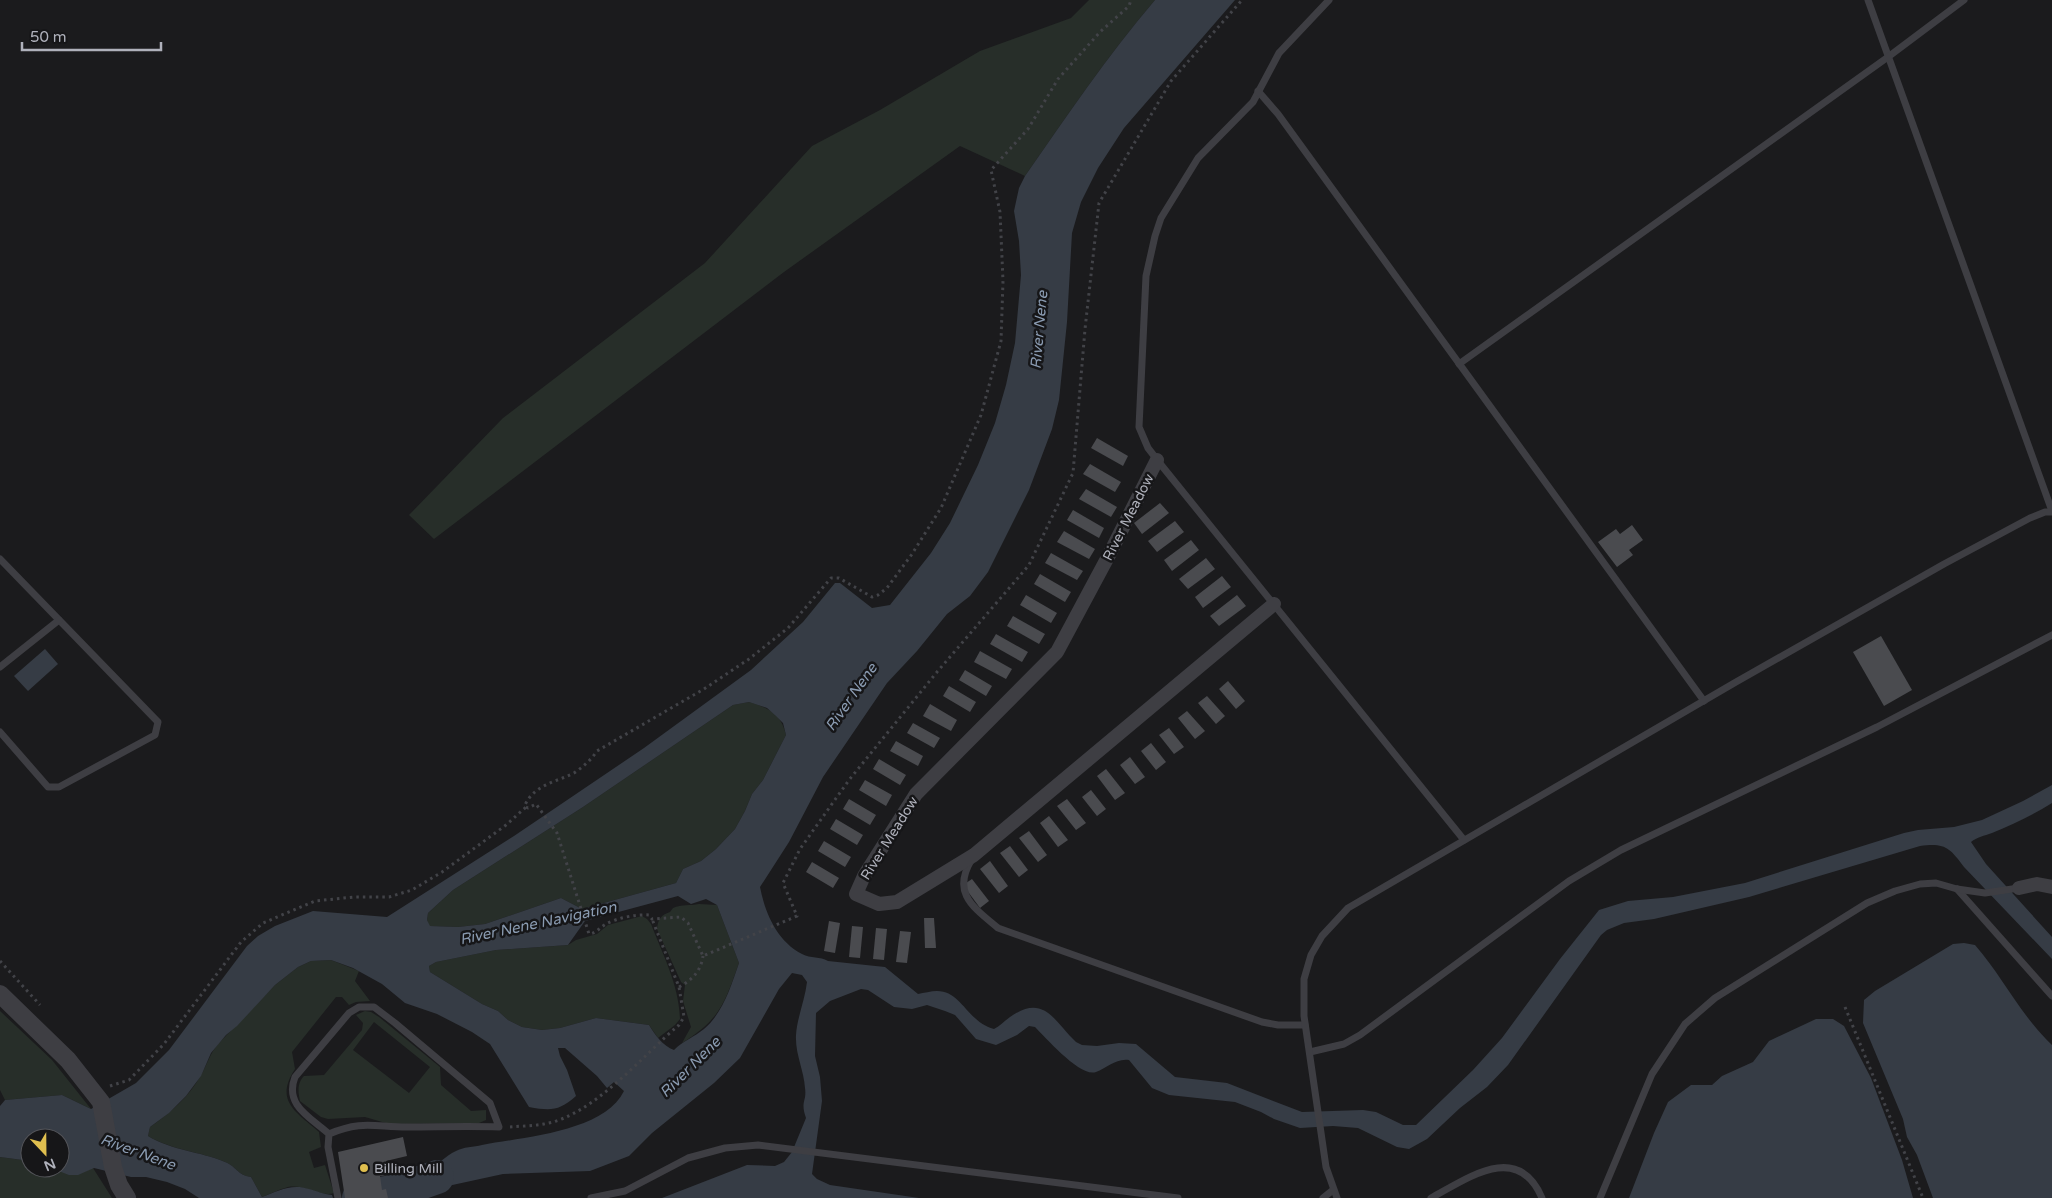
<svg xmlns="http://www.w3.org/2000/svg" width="2052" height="1198" font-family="'Varela Round',sans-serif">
<rect width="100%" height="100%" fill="#1b1b1d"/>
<g fill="#272e29" fill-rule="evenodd">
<path d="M1089,0H1155C1107,56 1067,116 1025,176L960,146L784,272L434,539L409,515L503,418L705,263L812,146L880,110L980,51L1071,18Z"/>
<path d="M749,702C768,708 781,713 786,735L763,780L752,794L745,811L735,829L716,849L701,861L683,869L676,883L582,909L561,898L485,924L458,927L429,926L427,920L428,913L453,890L583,807L733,705Z"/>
<path d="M699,904L717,905L739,963C724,1005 720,1019 682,1043L691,1027L683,1001L685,985L681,982L657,929C658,919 661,915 670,912L673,908C682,904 690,906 699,904Z"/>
<path d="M642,916L647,919L651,924C663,955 679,985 680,1019L675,1025L658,1038L649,1025L596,1018L560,1028L542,1030L522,1027L508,1020L498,1011L482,1004L430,972L429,966L436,962L496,950L568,945L576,940L597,934L608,925Z"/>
<path d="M331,960L359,971L355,981L370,1001L356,1002L349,1005L342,997H336L292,1052L295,1069C274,1101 296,1112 319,1132L321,1147L309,1152L314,1168L325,1165L334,1193C323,1198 304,1184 288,1187C280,1189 270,1194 262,1197L251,1177C237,1175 236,1166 225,1162C199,1151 174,1151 148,1136L150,1127C170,1113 189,1097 201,1075C207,1064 210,1054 218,1044L275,985L298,967L311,961Z"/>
<path d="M0,1011L52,1060L91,1109L62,1095L5,1100L0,1090Z"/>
<path d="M365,1011L371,1012L379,1017L440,1067L441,1085L471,1111L486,1110V1120L479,1123L389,1124L365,1117L328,1119L321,1117L300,1101C298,1092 297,1083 304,1076L324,1075L362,1030L363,1023L356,1015ZM374,1022L430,1067L409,1093L353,1050Z"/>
<path d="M0,1157L30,1161V1168C37,1168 44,1167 51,1168C75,1172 66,1180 93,1168L112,1198H0Z"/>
</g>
<g fill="#363c45" fill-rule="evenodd">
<path d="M1155,0H1235L1124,128L1098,168L1081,202L1072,233L1067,322L1059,400L1052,429L1029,490L988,572L970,596L947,614L917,651L887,683L823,777L789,842L760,887C765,913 777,941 802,954C811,959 820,956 828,961L885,967L918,994C924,993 931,991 937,991C962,991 967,1022 994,1029C1000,1026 1004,1021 1010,1017C1044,993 1054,1021 1076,1042L1082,1045L1097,1046L1119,1043L1136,1044L1175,1077L1227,1083L1302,1112L1363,1110L1376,1112L1403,1125H1416L1473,1070L1502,1038L1560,959L1599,910L1628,901L1673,897L1745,883L1904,833L1918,830L1954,827L1982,820L2023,801L2052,785V803C2033,815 2013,824 1992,833C1984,836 1977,837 1971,842L1986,864L2052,937V959L1964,867C1949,847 1945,843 1920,846L1749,897L1654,919L1624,923L1607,930L1601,935L1508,1065L1487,1087L1460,1108L1427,1139L1409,1149L1397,1147L1358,1128L1333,1126L1300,1128L1274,1119L1261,1112L1235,1102L1169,1095L1152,1088L1129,1060C1116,1058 1107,1068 1096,1072C1081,1078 1046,1038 1035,1027L1029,1026L1017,1035L996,1045L976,1039L955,1015L945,1011L927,1005L912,1009L894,1007L868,990L861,989L830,1001L816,1013L815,1056L820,1077L822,1101L812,1174L817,1179L830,1185L919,1198H662L747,1165L775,1166L784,1162L792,1152L806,1118C800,1101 807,1102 805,1088C804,1070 795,1054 796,1035C797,1018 805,1000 807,982L802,975L792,973L779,989L740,1058L714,1083L652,1133L629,1156L590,1171L503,1174L434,1189L420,1197L395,1198L389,1176C401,1177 416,1175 427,1170C437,1166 445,1156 456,1151C463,1147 474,1147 482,1145C523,1137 604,1132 624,1091L614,1082L607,1088L597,1076L565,1048H558L560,1056L567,1070L576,1096C559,1111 551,1111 529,1107L490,1044L472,1032L437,1014L405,1003L382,984L353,968L331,960L311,961L298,967L275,985L237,1026L226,1035L211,1053L201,1076L186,1096L169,1113L150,1127L148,1136C173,1151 199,1151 225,1162C236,1166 237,1175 251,1177L262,1197C277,1191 292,1183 309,1189C317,1191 323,1194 332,1195L333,1198H199L185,1189L167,1182L146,1177H131L94,1168L78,1175H69L51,1168H60V1138H30V1161L0,1157V1106L5,1100L62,1095L91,1109L136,1083L169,1050L247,946L258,936L275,926L313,911L387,917L514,836L644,748L751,670L803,622L835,583H840L872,608L890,605L931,553L950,523L978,465L995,423L1006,385L1015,343L1021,275L1019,241L1014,211L1019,188L1025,176C1067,116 1107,56 1155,0ZM749,702L767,708L776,716L783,723L786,735L763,780L752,794L745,811L735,829L716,849L701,861L683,869L676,883L582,909L561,898L485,924L458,927L430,926L427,920L428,913L453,890L583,807L733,705ZM678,896L691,904L706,899L717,905L739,963C731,986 723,1013 704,1029C694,1037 683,1041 674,1050C663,1046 655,1035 649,1025L596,1018L560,1028L542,1030L522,1027L508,1020L498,1011L482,1004L430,972L429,966L436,962L496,950L568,945L585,921Z"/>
<path d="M45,649L58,664L28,691L14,676Z"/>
<path d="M1964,943L1975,945C2003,977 2021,1016 2052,1045V1198H1933L1917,1155L1907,1137L1903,1119L1863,1023L1864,1000L1875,991L1953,944Z"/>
<path d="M1816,1019H1833L1844,1026L1871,1078L1902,1160L1913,1198H1629L1654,1133L1668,1102L1691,1085H1712L1722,1076L1753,1062L1769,1041Z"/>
</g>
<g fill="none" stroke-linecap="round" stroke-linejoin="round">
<path stroke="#363c45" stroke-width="34" d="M359,1198L397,1191L437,1177"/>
</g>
<g fill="#4a4b4f">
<path d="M1097,438L1128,456L1123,466L1091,448Z"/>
<path d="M1090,464L1121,482L1115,492L1083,474Z"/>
<path d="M1086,489L1117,507L1111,517L1079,499Z"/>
<path d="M1160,503L1169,513L1142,534L1134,523Z"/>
<path d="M1073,510L1104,528L1099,538L1067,520Z"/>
<path d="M1175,521L1184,532L1157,552L1148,541Z"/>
<path d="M1632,525L1643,540L1629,550L1633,555L1617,567L1598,542L1616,529L1620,534Z"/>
<path d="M1064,531L1095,549L1089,559L1057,542Z"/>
<path d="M1191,540L1199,550L1172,571L1164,560Z"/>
<path d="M1051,553L1083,571L1077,580L1045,563Z"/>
<path d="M1206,558L1215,569L1188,589L1179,579Z"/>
<path d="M1040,574L1071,592L1065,602L1034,584Z"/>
<path d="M1222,576L1231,587L1203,608L1195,597Z"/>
<path d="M1026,595L1057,613L1051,623L1020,605Z"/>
<path d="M1237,595L1246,606L1219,626L1210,616Z"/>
<path d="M1013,616L1045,634L1039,644L1007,626Z"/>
<path d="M996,634L1028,652L1022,662L990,644Z"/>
<path d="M1881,636L1912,690L1884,706L1853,652Z"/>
<path d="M980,651L1012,669L1006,679L974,662Z"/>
<path d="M965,670L992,686L986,696L959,680Z"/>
<path d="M1228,681L1245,701L1236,709L1219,689Z"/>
<path d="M949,686L976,702L970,712L943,696Z"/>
<path d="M1207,696L1225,716L1216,724L1198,703Z"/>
<path d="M930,704L957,720L951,731L923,716Z"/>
<path d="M1187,711L1205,731L1195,739L1178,718Z"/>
<path d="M913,723L940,738L934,748L907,733Z"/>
<path d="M1169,728L1184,747L1174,754L1159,735Z"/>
<path d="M896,741L923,756L918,766L890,751Z"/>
<path d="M1151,743L1166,762L1156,770L1141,751Z"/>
<path d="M1130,757L1145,777L1135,784L1120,765Z"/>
<path d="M879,759L906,775L900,785L873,769Z"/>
<path d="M1106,769L1125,793L1115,800L1097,776Z"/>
<path d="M865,780L892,795L886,806L859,790Z"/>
<path d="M1091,790L1106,809L1097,816L1082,797Z"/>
<path d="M849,799L876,815L870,825L843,809Z"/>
<path d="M1067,799L1086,823L1076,830L1057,806Z"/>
<path d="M1049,816L1068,840L1058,847L1040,823Z"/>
<path d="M836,819L863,835L857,845L830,829Z"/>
<path d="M1029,831L1047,855L1038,862L1019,838Z"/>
<path d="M824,841L851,857L845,867L818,851Z"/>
<path d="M1010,846L1028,870L1019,877L1000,853Z"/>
<path d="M990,861L1008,886L999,893L980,869Z"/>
<path d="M812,862L839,878L833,888L806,872Z"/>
<path d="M972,879L989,901L980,908L963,885Z"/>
<path d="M924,918H934L936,948H925Z"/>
<path d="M829,921L840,923L835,953L824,951Z"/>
<path d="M852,926L863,927L860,958L849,957Z"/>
<path d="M876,928L887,929L884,960L873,959Z"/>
<path d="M900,931L911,932L907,963L896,962Z"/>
<path d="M403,1137L407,1156L386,1161L388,1175L380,1176L382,1190L386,1189L388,1198H345L338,1152Z"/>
</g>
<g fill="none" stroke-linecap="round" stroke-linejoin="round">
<g stroke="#424348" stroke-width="3" stroke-dasharray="2.5 4" stroke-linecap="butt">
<path d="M526,807L528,808L536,804L557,833L589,934C597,933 599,928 606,924C617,918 636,914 649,915L652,919L681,917L688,923L703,956L797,916L783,883L800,849L849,780L937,672L1029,565L1073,473L1085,329L1099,203L1171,81L1242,0"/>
<path d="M0,961L40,1005"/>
<path d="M679,987C692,980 701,971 703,956"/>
<path d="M1845,1007L1923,1198"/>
<path d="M110,1086L129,1080L164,1044L241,942L263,923L315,901L354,897H389L412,890L442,872L506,825L526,807L525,805C534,785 556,782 574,773C583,767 591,760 597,751L704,689L749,659L788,628L831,578H839L872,597L878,595L887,588L912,554L941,508L981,415L1001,341L1003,281L1000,212L991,170L1028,129L1058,79L1100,32L1129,6L1131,0"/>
<path d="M510,1127C521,1126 533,1126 544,1124C593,1116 642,1056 679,1025L684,1017L679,987L652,919"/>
</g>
<g stroke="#3e3e43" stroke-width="7">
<path d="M1329,0L1279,53L1253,102L1198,158L1161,218L1155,236L1146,276L1139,427L1148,448L1162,466L1464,840"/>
<path d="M1868,0L2052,511"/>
<path d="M1258,91L1278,114L1704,701"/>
<path d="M1459,364L1888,57L1964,0"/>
<path d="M0,559L158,722L155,735L59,787H48L0,732"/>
<path d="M0,667L59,620"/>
<path d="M972,859C951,893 973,907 998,928L1262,1022L1278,1025H1305"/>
<path d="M1957,889L2052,996"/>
<path d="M1310,1052L1344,1044L1360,1035L1569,881L1621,850L1877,727L2052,635"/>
<path d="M329,1134C361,1120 375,1127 407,1127C438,1127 469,1126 499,1127L490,1103L395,1023L374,1007H359L349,1013L295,1077C284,1105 310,1117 329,1134L328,1147L338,1198"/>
<path d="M591,1198L625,1191L688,1158L725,1148L758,1145L1178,1198"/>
<path d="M1323,1198L1333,1190"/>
<path d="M1337,1198L1326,1167L1304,1016V979L1311,955L1322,936L1348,908L1736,682L1944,564L2030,518L2045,512H2052"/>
<path d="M1431,1198C1468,1178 1518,1141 1542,1198"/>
<path d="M1600,1198L1652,1074L1685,1024L1715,998L1867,903L1895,891L1920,884L1936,883L1957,889L1985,893L2019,888"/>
</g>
<g stroke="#3e3e43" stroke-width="14">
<path d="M1157,460L1109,555L1057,652L916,794L864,876L856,894L879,904L897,902L974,855L1274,604"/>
<path d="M2019,888L2037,884L2052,887"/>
</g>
<path stroke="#3e3e43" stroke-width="18" d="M0,994L68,1060L101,1102L113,1167L119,1185L127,1198"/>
</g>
<circle fill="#e0bf4f" stroke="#161618" stroke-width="2" cx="364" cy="1168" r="5"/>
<g text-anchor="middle" stroke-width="5" stroke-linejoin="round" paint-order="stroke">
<g font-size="14" fill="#afb1bb" stroke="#161618">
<text transform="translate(1128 517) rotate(-63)" y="5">River Meadow</text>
<text transform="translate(889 838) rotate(-58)" y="5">River Meadow</text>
</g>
<g font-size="14" fill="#afb1bb" stroke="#161618" text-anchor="start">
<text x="374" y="1173">Billing Mill</text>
</g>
<g font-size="15" font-style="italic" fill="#8a9bb1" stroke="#161618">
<text transform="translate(1039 330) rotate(-85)" y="5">River Nene</text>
<text transform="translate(851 697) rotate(-55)" y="5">River Nene</text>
<text transform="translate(538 923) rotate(-12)" y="5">River Nene Navigation</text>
<text transform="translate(690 1067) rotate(-45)" y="5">River Nene</text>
<text transform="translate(138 1152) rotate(20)" y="5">River Nene</text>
</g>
</g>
<g transform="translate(45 1153) rotate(158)"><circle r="24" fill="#161618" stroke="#535459"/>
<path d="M0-4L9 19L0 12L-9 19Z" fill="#e0bf4f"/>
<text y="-8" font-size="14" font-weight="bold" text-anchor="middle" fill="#afb1bb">N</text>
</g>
<path d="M22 42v8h139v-8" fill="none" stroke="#afb1bb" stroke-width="2.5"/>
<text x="30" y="42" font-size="15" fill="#afb1bb" stroke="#161618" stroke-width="4" paint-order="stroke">50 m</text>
</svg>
